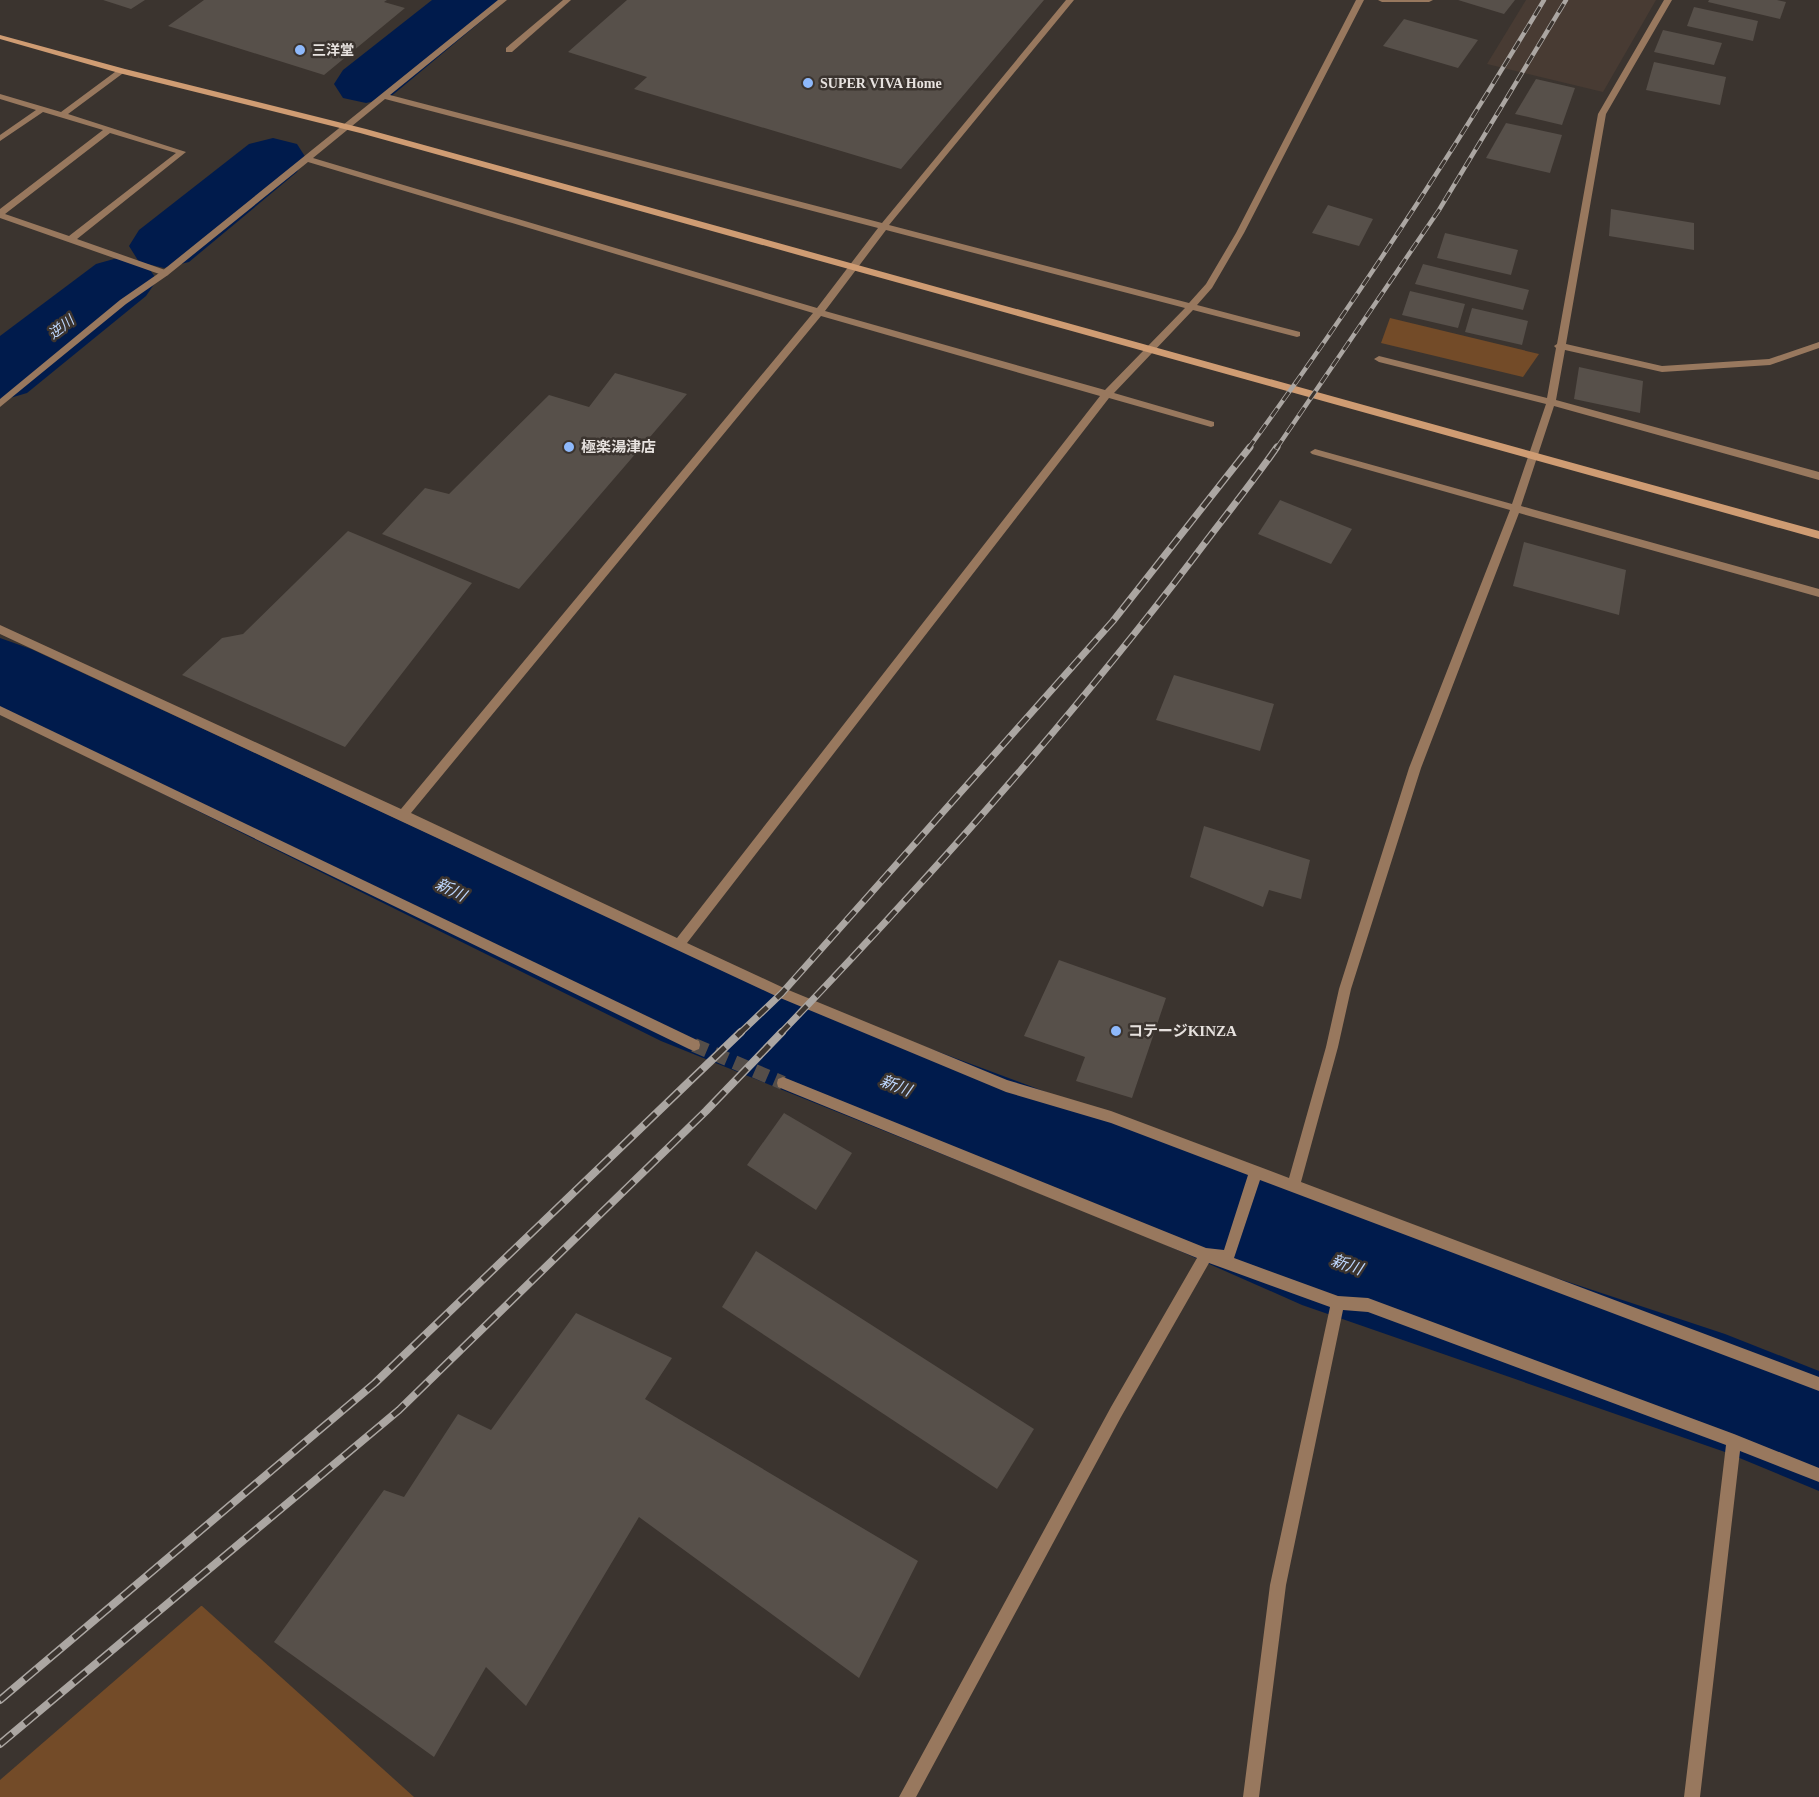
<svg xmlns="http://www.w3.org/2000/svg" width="1819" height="1797" font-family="'Times New Roman','Noto Sans JP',serif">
<rect width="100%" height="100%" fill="#3b342f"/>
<path fill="#483b33" d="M1526,0H1656L1603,92L1487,64Z"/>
<g fill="#734b28">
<path d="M1390,318L1539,354L1523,377L1381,343Z"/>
<path d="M201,1606H202L414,1797H0V1780Z"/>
</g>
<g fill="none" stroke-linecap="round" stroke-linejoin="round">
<g fill="#001b4c" fill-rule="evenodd">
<path d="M432,0H500L491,13L389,98L366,103L343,98L334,84L343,70Z"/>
<path d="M273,138L297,144L306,158L297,172L189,262L164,268L139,262L129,246L139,230L249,144Z"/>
<path d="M121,257L146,264L157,280L146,296L27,393L0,401V336L96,264Z"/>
<path d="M0,638L31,649L733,975L1185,1144L1306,1195L1725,1334L1819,1371V1491L1725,1452L1302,1305L1148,1237L661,1041L0,713Z"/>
</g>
</g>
<g fill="#57504a">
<path d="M103,0H145L131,9Z"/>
<path d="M204,0H387L384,2L405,8L324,75L168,26Z"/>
<path d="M627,0H1044L901,169L634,89L647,77L568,52Z"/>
<path d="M1458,0H1515L1504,14Z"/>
<path d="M1709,0H1777L1786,2L1780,19L1708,2Z"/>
<path d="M1694,7L1758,21L1753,41L1687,26Z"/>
<path d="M1404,19L1478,40L1458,68L1383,46Z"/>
<path d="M1663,30L1722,43L1714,65L1654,52Z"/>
<path d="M1654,62L1726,77L1720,105L1646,90Z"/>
<path d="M1536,79L1575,88L1562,125L1515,114Z"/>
<path d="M1506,123L1562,135L1550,173L1486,158Z"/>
<path d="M1328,205L1373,219L1359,246L1312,233Z"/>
<path d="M1611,209L1694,223V250L1609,236Z"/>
<path d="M1445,233L1518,250L1511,275L1437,258Z"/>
<path d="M1423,264L1529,290L1523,310L1415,284Z"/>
<path d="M1410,291L1465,304L1458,328L1402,315Z"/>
<path d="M1472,308L1528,321L1522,345L1465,332Z"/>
<path d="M1579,367L1643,381L1640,413L1574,399Z"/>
<path d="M615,373L687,394L519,589L382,534L425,488L449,494L549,395L589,407Z"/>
<path d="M1280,500L1352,529L1331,564L1258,534Z"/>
<path d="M348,531L472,583L345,747L182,675L222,638L243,634Z"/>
<path d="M1524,542L1626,570L1619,615L1513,586Z"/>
<path d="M1174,675L1274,704L1260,751L1156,720Z"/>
<path d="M1204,826L1310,860L1301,899L1269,890L1263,907L1190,877Z"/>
<path d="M1059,960L1166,998L1132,1098L1076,1081L1085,1057L1024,1036Z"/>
<path d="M784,1113L852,1153L816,1210L747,1165Z"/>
<path d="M756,1251L1034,1429L997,1489L722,1307Z"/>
<path d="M576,1313L672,1358L645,1399L918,1561L859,1678L639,1517L526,1706L486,1667L434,1757L274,1642L384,1490L404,1497L458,1414L491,1430Z"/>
</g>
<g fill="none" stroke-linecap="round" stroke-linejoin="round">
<path stroke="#554e49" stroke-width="14" stroke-dasharray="14 8" stroke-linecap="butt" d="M694,1045L783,1083"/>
<g fill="#98785e" fill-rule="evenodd">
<path d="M563,0H571L512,52H506V48Z"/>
<path d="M119,69L126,71L68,114L186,152L77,239L168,271V275L165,276L0,218V209L103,130L43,112L0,141V135L36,110L0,99V94L61,112ZM110,133L176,153L69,236L5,214Z"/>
</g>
<g fill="#98785e" fill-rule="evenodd">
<path d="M498,0H507L390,95L882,223L1066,0H1074L889,225L1189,303L1206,284L1236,233L1356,0H1364L1244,233L1212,288L1197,305L1300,332V336L1297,337L1193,310L1114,393L1214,422V426L1211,427L1109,398L687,943L786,989L1007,1080L1111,1111L1289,1178L1326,1047L1339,989L1409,768L1510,510L1312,454L1310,452L1315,449L1512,504L1546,404L1379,362L1374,359L1379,356L1547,398L1556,348L1554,346L1557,344L1598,114L1664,0H1672L1606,114L1566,344L1662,366L1769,359L1819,342V348L1770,365L1662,372L1565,350L1556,400L1819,472V480L1554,406L1521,506L1819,589V597L1519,513L1421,768L1351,989L1338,1047L1301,1182L1819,1377V1391L1260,1180L1234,1258L1338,1296L1368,1298L1734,1434L1819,1468V1482L1740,1451L1700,1797H1684L1726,1445L1368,1312L1343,1310L1286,1585L1259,1797H1243L1270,1585L1330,1307L1209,1263L1121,1417L916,1797H899L1111,1407L1197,1258L778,1087L777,1083L778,1079L783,1077L788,1079L1206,1248L1224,1250L1248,1175L1111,1123L1006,1092L778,997L0,634V625L401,809L813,313L308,162L168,275L126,304L0,407V399L120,300L162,271ZM385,99L878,228L817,308L313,158ZM886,230L1185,308L1105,390L825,311ZM821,316L1100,396L677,938L411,813Z"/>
<path d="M1378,0H1433L1429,2H1382Z"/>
<path d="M0,706L699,1041L700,1045L699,1049L694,1051L689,1049L0,715Z"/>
</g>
<path fill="#cf9c73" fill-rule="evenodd" d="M0,35L125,69L366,129L1819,531V539L360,133L119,73L0,39Z"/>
<g stroke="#aba6a2" stroke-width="4.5">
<g id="rail-far2">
<path d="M1248,449C1354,304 1452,154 1544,0"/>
<path d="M1276,449L1439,210L1566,0"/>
</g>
</g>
<g stroke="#aba6a2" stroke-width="7">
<g id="rail-far1">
<path d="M739,1034L782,993L1113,621L1250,447"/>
<path d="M780,1034C924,884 1066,725 1192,560C1220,522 1250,486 1277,447"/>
</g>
</g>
<g stroke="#aba6a2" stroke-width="8">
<g id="rail">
<path d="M0,1700L375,1383L741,1032"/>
<path d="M0,1744L399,1410L706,1111L782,1032"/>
</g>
</g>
<use href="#rail-far2" stroke="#3b342f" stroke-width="3" stroke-dasharray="10" stroke-linecap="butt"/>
<use href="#rail-far1" stroke="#3b342f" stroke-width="4.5" stroke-dasharray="13" stroke-linecap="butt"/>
<use href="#rail" stroke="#3b342f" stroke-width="5" stroke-dasharray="16" stroke-linecap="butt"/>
</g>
<g fill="#8eb9fc" stroke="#3b342f" stroke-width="2">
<circle cx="300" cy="50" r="6"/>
<circle cx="808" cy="83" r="6"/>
<circle cx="569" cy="447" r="6"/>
<circle cx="1116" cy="1031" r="6"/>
</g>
<g text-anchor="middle" stroke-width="5" stroke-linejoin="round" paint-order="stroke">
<g font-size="14" font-weight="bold" fill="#e7e2df" stroke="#3b342f" text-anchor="start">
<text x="312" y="55">三洋堂</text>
<text x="820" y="88">SUPER VIVA Home</text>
</g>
<g font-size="14" font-style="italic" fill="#bed7fe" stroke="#3b342f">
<text transform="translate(61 327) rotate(-38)" y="5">逆川</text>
</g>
<g font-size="15" font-weight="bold" fill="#e7e2df" stroke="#3b342f" text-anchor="start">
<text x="581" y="452">極楽湯津店</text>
<text x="1128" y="1036">コテージKINZA</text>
</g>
<g font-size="16" font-style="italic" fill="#bed7fe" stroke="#3b342f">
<text transform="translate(451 889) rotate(26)" y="6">新川</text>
<text transform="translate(896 1085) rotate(21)" y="6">新川</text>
<text transform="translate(1347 1264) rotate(19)" y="6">新川</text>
</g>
</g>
</svg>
